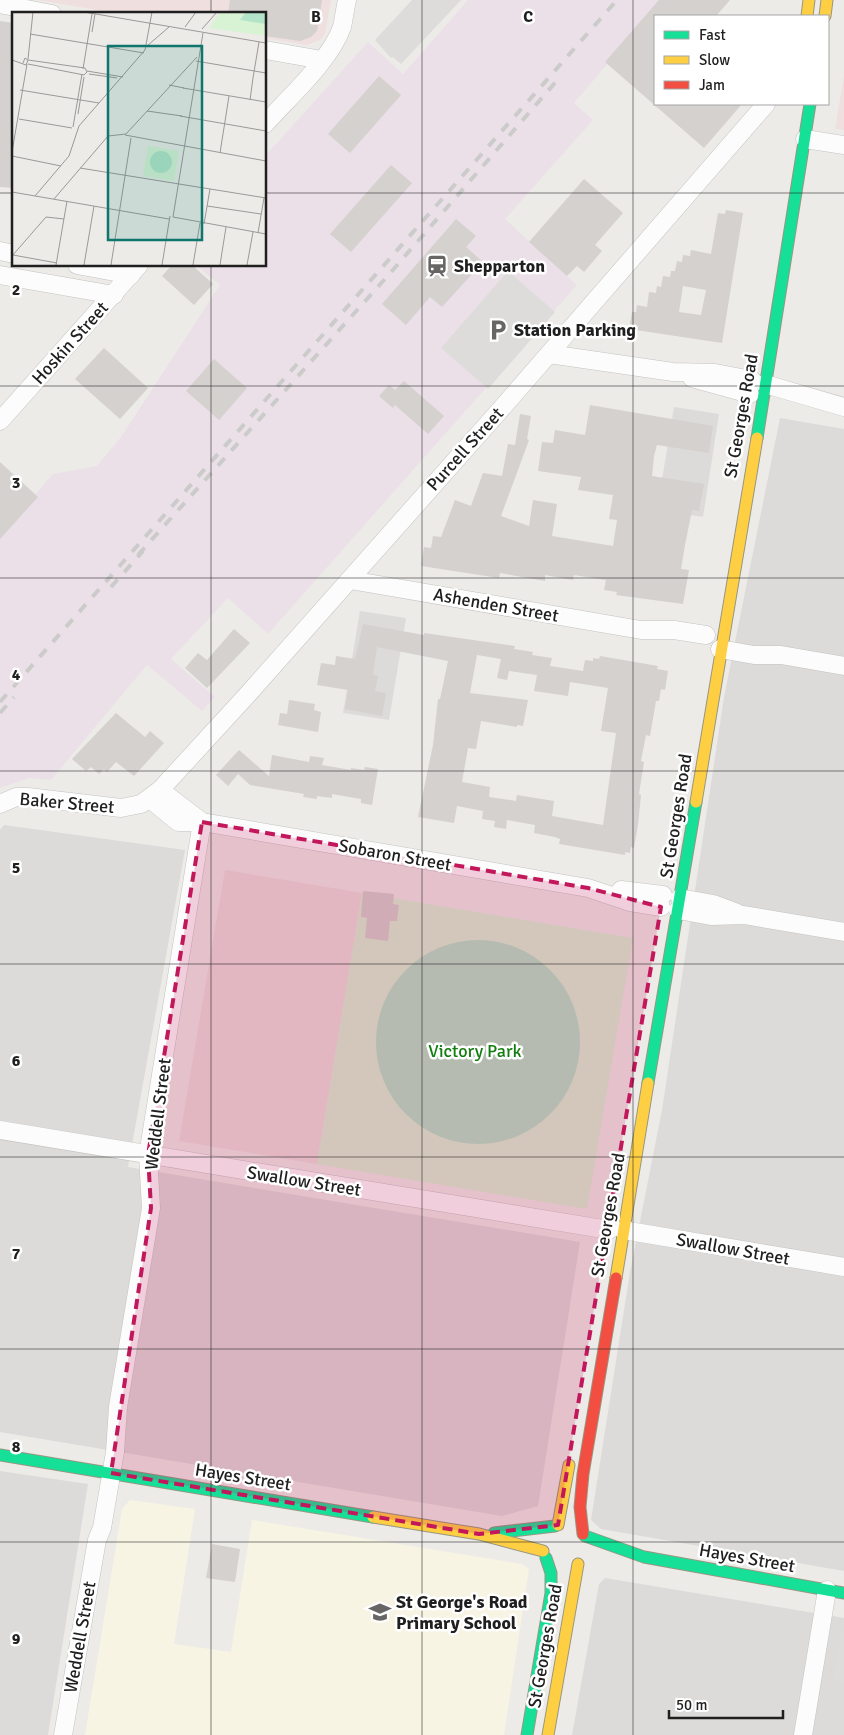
<svg xmlns="http://www.w3.org/2000/svg" width="844" height="1735" font-family="Signika,sans-serif">
<rect width="100%" height="100%" fill="#edebe8"/>
<g fill="#dcdbd9">
<path d="M674,407L719,414L703,517L657,510Z"/>
<path d="M780,418L844,429V1571L601,1529L591,1520L630,1272L662,1110L724,697Z"/>
<path d="M360,611L406,618L389,720L343,713Z"/>
<path d="M4,825L185,850L128,1167L580,1242L538,1506L502,1516L0,1432V830Z"/>
<path d="M0,1471L88,1484L48,1735H0Z"/>
<path d="M605,1578L844,1618V1735H572L599,1584Z"/>
</g>
<g fill="#efdfdf">
<path d="M38,0H331L325,34L320,40L307,45L265,38V14H121Z"/>
<path d="M844,76V130L835,129Z"/>
</g>
<path fill="#ebe0e8" d="M468,0H662L574,103L593,120L505,219L577,285L268,634L228,598L171,659L215,697L202,711L147,665L51,780L29,778L0,788V535L53,474L97,466L121,437L220,285L196,265H265V156L368,42L403,74Z"/>
<path fill="#f7f4e3" d="M130,1500L195,1509L174,1644L231,1652L252,1520L522,1564L529,1569L504,1735H85L122,1509Z"/>
<path fill="#ebdfdc" d="M225,870L362,893L317,1164L179,1141Z"/>
<path fill="#d7f3d4" d="M362,893L633,938L587,1209L317,1164Z"/>
<circle fill="#b3e4c9" cx="478" cy="1042" r="102"/>
<g fill="#dddcdb">
<path d="M412,0H461L401,64L393,57L391,58L375,40Z"/>
<path d="M508,271L555,312L488,389L441,348Z"/>
<path d="M842,1632H844V1682L833,1680Z"/>
</g>
<g fill="#d4d1cf" fill-rule="evenodd">
<path d="M230,0H322L317,31L311,37L300,41L265,36V14H228Z"/>
<path d="M659,0H730L716,16H655V104H742L704,148L605,62Z"/>
<path d="M0,21L14,23V188L0,187Z"/>
<path d="M379,76L401,95L350,153L328,134Z"/>
<path d="M391,165L412,183L351,252L330,234Z"/>
<path d="M584,179L623,213L595,245L602,251L584,272L577,266L567,276L529,242Z"/>
<path d="M726,210L743,213L722,343L629,329L632,312H636L637,305L647,307L649,292L656,293L657,286L661,287L663,276L670,277L671,271H675L677,261L682,262L683,255L690,256L691,250L711,254L718,213L725,214ZM683,286L706,290L701,315L679,312Z"/>
<path d="M456,219L476,236L466,247L483,262L442,307L430,297L406,325L382,304Z"/>
<path d="M172,265H192L213,284L194,305L162,276Z"/>
<path d="M104,348L148,388L120,419L75,379Z"/>
<path d="M214,359L247,388L219,420L186,391Z"/>
<path d="M404,381L444,416L428,434L395,405L393,408L379,396L389,385L395,390Z"/>
<path d="M590,405L713,426L709,453L657,445L654,456L652,476L704,484L699,511L692,510L685,545L681,569L689,570L683,604L616,595L617,592L604,590L606,580L574,575L573,580L545,575V581L500,573L499,578L421,566L424,547L431,548L433,536L441,537L455,500L471,506L483,473L502,476L508,444L515,445L520,414L531,416L527,439L529,440L501,516L529,526L533,500L557,504L552,536L613,546L617,520L609,519L613,495L578,490L581,477L538,471L542,442L553,443L555,430L585,435Z"/>
<path d="M0,462L38,497L0,539Z"/>
<path d="M363,624L424,635V633L515,646L514,649L533,652L532,655L552,658L550,666L583,671L585,660L593,661V658L599,659L600,656L658,666L657,669L668,671L665,690L661,689L659,701H656L650,736L646,735L641,761L644,762L639,794L641,795L638,825L634,848L631,847L630,853L625,852V855L559,844L560,839L555,837L534,833L535,825L507,820L506,829L494,827L495,821L482,819L483,811L457,806L454,823L418,817L433,745L438,699H440L448,661L377,647L373,675L378,676L375,691L386,693L382,716L345,709L348,690L317,685L321,663L335,665L336,656L355,659ZM477,655L501,659L497,678L507,680L509,671L537,675L534,691L568,696L570,682L608,688L601,731L616,733L603,825L552,816L554,801L517,795L516,801L489,797L490,787L462,782L468,748L476,749L481,721L517,727V725L523,726L528,700L470,693Z"/>
<path d="M234,629L250,643L207,688L185,668L198,653L207,660Z"/>
<path d="M289,700L315,704L314,710L321,712L318,732L278,725L280,713L287,714Z"/>
<path d="M116,713L145,737L150,731L164,743L134,776L116,762L107,772L104,769L99,774L91,767L86,771L72,759Z"/>
<path d="M239,750L269,776L272,755L309,762L310,756L324,758L322,765L351,770V768L364,770L365,767L378,769L372,805L361,803V799L332,794V798L317,796V799L303,797L304,794L250,785L238,774L228,786L216,775Z"/>
<path d="M363,891L394,894L393,904L399,905L397,921H390L388,941L365,938L367,918L361,917Z"/>
<path d="M212,1544L240,1549L235,1582L206,1578Z"/>
</g>
<g fill="none" stroke-linecap="round" stroke-linejoin="round">
<g stroke="#c4c3c2" stroke-width="19">
<g id="street">
<path d="M0,4L52,14"/>
<path d="M265,50L322,60"/>
<path d="M265,124C289,97 330,61 342,27C344,18 345,9 347,0"/>
<path d="M805,139L844,145"/>
<path d="M0,251L14,254"/>
<path d="M77,265L131,275"/>
<path d="M0,275L114,295"/>
<path d="M549,354L673,372L715,373L752,380"/>
<path d="M692,378L750,394"/>
<path d="M765,384L844,407"/>
<path d="M0,421L139,265"/>
<path d="M350,580L641,630H674L706,635"/>
<path d="M720,649L754,655H781L844,666"/>
<path d="M160,790L202,822"/>
<path d="M150,799L178,822H202L588,888L630,902L661,907"/>
<path d="M0,804L16,797H28L121,808L141,804L160,790L249,693L501,409L766,104"/>
<path d="M621,890L663,895"/>
<path d="M680,898L713,904L737,913"/>
<path d="M678,910L711,916L744,915L844,932"/>
<path d="M0,1130L609,1230"/>
<path d="M623,1230L844,1267"/>
<path d="M63,1735L97,1540L102,1528L115,1452L118,1407L151,1208L148,1155L202,822"/>
<path d="M803,1735L827,1590"/>
</g>
</g>
<g stroke="#989680" stroke-width="13">
<g id="fast">
<path d="M757,438L810,104"/>
<path d="M648,1083L696,802"/>
<path d="M0,1455L373,1517"/>
<path d="M494,1533L555,1526"/>
<path d="M585,1536L644,1557L844,1593"/>
<path d="M527,1735L551,1593V1573L546,1558"/>
</g>
</g>
<g stroke="#989680" stroke-width="13">
<g id="slow">
<path d="M807,16L809,0"/>
<path d="M825,16L827,0"/>
<path d="M696,802L757,438"/>
<path d="M616,1278L648,1083"/>
<path d="M373,1517L479,1534L543,1551"/>
<path d="M558,1525L569,1465"/>
<path d="M548,1735L578,1564"/>
</g>
</g>
<g stroke="#989680" stroke-width="13">
<path id="jam" d="M583,1534L580,1507L583,1474L616,1278"/>
</g>
<use href="#street" stroke="#fcfcfc" stroke-width="18"/>
<use href="#fast" stroke="#16e098" stroke-width="11"/>
<use href="#slow" stroke="#ffcf43" stroke-width="11"/>
<use href="#jam" stroke="#f24e42" stroke-width="11"/>
<g stroke="#cbcbca" stroke-width="4" stroke-dasharray="10 10" stroke-linecap="butt">
<path d="M138,555L392,271L560,77"/>
<path d="M111,587L143,551"/>
<path d="M0,702L617,0"/>
<path d="M0,713L14,697"/>
</g>
</g>
<path fill="#c2185b" fill-opacity="0.2" stroke="#c2185b" stroke-width="4" stroke-dasharray="10 6" stroke-linejoin="round" d="M202,822L588,888L661,907L558,1525L479,1534L111,1473L151,1208L148,1155Z"/>
<path fill="none" stroke="#1f1f1f" stroke-width="1" stroke-opacity="0.55" d="M211,0V14M422,0V1735M633,0V1735M0,193H14M265,193H844M211,265V1735M0,386H844M0,578H844M0,771H844M0,964H844M0,1157H844M0,1349H844M0,1542H844"/>
<defs>
<g id="station-bare" transform="scale(1.725)"><path d="M-3-6H3Q5-6 5-4V2Q5 4 3 4L4.5 6H3L1.5 4h-3L-3 6H-4.5L-3 4Q-5 4-5 2V-4Q-5-6-3-6ZM-3.5-4v3h7v-3ZM-3.5 1v1.5H-2V1ZM2 1v1.5H3.5V1Z" fill="#676665" stroke="#fff" stroke-width="2.5" paint-order="stroke"/></g>
<g id="parking-bare" transform="scale(1.725)"><path d="M-3.5-5.5H1a3.5 3.5 0 0 1 0 7H-1V5.5H-3.5ZM-1-3.4V-.6H.8a1.4 1.4 0 0 0 0-2.8Z" fill="#676665" stroke="#fff" stroke-width="2.5" paint-order="stroke"/></g>
<g id="school-bare" transform="scale(1.725)"><path d="M0-5L7-2L0 1L-7-2ZM-4 1L0 2.5L4 1V4Q0 6-4 4Z" fill="#676665" stroke="#fff" stroke-width="2.5" paint-order="stroke"/></g>
</defs>
<g fill-rule="evenodd">
<use href="#station-bare" x="437" y="266"/>
<use href="#parking-bare" x="498" y="330"/>
<use href="#school-bare" x="380" y="1612"/>
</g>
<g text-anchor="middle" stroke-width="5" stroke-linejoin="round" paint-order="stroke">
<g font-size="18" font-weight="bold" fill="#1f1f1f" stroke="#fff" text-anchor="start">
<text x="454" y="272">Shepparton</text>
<text x="514" y="336">Station Parking</text>
<text x="396" y="1608">St George's Road<tspan x="396" dy="21">Primary School</tspan></text>
</g>
<g font-size="18" fill="#1f1f1f" stroke="#fff">
<text transform="translate(70 343) rotate(-48)" y="6">Hoskin Street</text>
<text transform="translate(741 416) rotate(-80)" y="6">St Georges Road</text>
<text transform="translate(465 449) rotate(-48)" y="6">Purcell Street</text>
<text transform="translate(496 605) rotate(10)" y="6">Ashenden Street</text>
<text transform="translate(67 803) rotate(5)" y="6">Baker Street</text>
<text transform="translate(676 816) rotate(-81)" y="6">St Georges Road</text>
<text transform="translate(395 855) rotate(10)" y="6">Sobaron Street</text>
<text transform="translate(158 1114) rotate(-83)" y="6">Weddell Street</text>
<text transform="translate(304 1181) rotate(9)" y="6">Swallow Street</text>
<text transform="translate(608 1215) rotate(-80)" y="6">St Georges Road</text>
<text transform="translate(733 1249) rotate(10)" y="6">Swallow Street</text>
<text transform="translate(243 1477) rotate(9)" y="6">Hayes Street</text>
<text transform="translate(747 1558) rotate(10)" y="6">Hayes Street</text>
<text transform="translate(80 1637) rotate(-80)" y="6">Weddell Street</text>
<text transform="translate(545 1646) rotate(-80)" y="6">St Georges Road</text>
</g>
<g font-size="18" fill="#117d0d" stroke="#fff">
<text x="475" y="1057">Victory Park</text>
</g>
</g>
<g transform="translate(12 12)">
<rect width="254" height="254" fill="#edebe8"/>
<path d="M208,0H254V24L197,16ZM136,134L167,139L162,169L131,164Z" fill="#d7f3d4"/>
<path d="M234,0H254V12L228,8ZM138 150a11 11 0 1 1 22 0a11 11 0 1 1-22 0Z" fill="#b3e4c9"/>
<path fill="none" stroke="#9b9998" stroke-width="1" d="M72,0L254,31M173,15L184,0M190,17L205,0M80,20L83,2M18,22L132,41M135,34L157,15M16,47L21,0M0,48L14,53L16,48L13,46L11,51M184,49L254,61M16,52L72,63L75,60L73,56L16,48M71,57L80,2M75,59L111,65M77,62L105,66M241,66L247,30M157,73L172,76M171,76L254,90M8,78L87,91M238,88L241,66M135,99L170,104M66,102L72,65M168,104L254,119M7,107L60,116M61,115L70,62M114,122L185,45M113,123L254,149M0,140L15,52M208,141L217,84M0,144L49,154M68,156L254,186M0,180L157,207M23,184L57,144L67,114L133,38L140,0M42,187L96,124L114,122M195,194L249,202M161,205L191,21M161,205L254,222M192,212L198,177M246,221L252,186M1,243L45,251M0,244L34,205L52,207M44,253L55,189M72,253L82,194M99,253L119,126M150,253L158,204M181,253L188,211M208,253L214,215M235,253L241,220"/>
<path fill="#0f766e" fill-opacity="0.15" stroke="#0f766e" stroke-width="2.5" d="M96,34H190V228H96Z"/>
<rect width="254" height="254" fill="none" stroke="#1f1f1f" stroke-width="2.5"/>
</g>
<g font-size="16" text-anchor="middle" font-weight="bold" fill="#1f1f1f" stroke="#fff" stroke-width="5" stroke-linejoin="round" paint-order="stroke">
<text x="316" y="22">B</text>
<text x="528" y="22">C</text>
<text x="16" y="295">2</text>
<text x="16" y="488">3</text>
<text x="16" y="680">4</text>
<text x="16" y="873">5</text>
<text x="16" y="1066">6</text>
<text x="16" y="1259">7</text>
<text x="16" y="1452">8</text>
<text x="16" y="1644">9</text>
</g>
<rect x="654" y="15" width="175" height="90" fill="#ffffff" stroke="#a5a5a5"/>
<rect x="664" y="31" width="25" height="8" fill="#16e098" stroke="#a5a5a5"/>
<text x="699" y="40" font-size="15" fill="#1f1f1f">Fast</text>
<rect x="664" y="56" width="25" height="8" fill="#ffcf43" stroke="#a5a5a5"/>
<text x="699" y="65" font-size="15" fill="#1f1f1f">Slow</text>
<rect x="664" y="81" width="25" height="8" fill="#f24e42" stroke="#a5a5a5"/>
<text x="699" y="90" font-size="15" fill="#1f1f1f">Jam</text>
<path d="M669 1710v8h114v-8" fill="none" stroke="#1f1f1f" stroke-width="2.5"/>
<text x="676" y="1710" font-size="15" fill="#1f1f1f" stroke="#ffffff" stroke-width="4" paint-order="stroke">50 m</text>
</svg>
